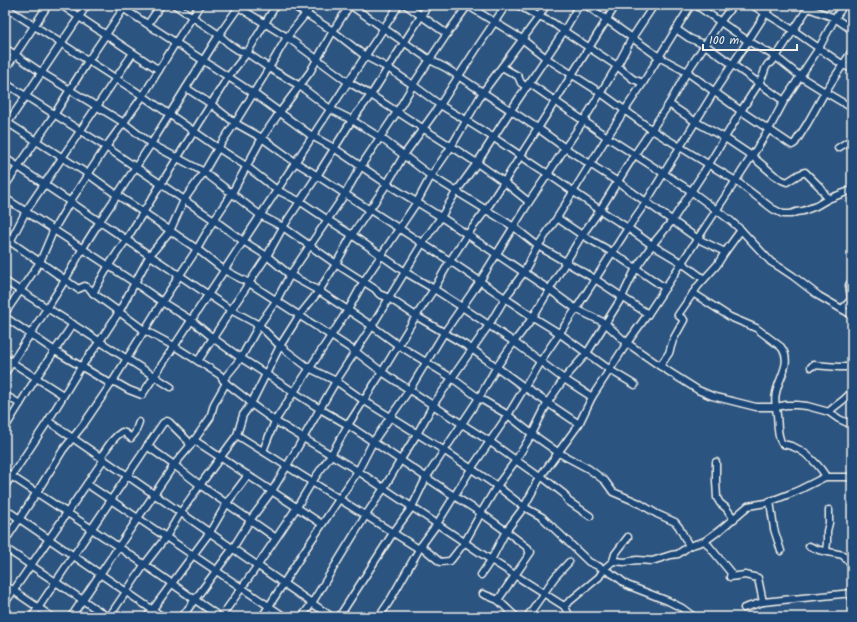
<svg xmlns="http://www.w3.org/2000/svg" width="857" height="622" font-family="Kalam,sans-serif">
<rect width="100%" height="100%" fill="#2c5481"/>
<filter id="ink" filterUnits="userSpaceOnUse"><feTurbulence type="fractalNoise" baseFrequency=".025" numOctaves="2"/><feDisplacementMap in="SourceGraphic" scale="8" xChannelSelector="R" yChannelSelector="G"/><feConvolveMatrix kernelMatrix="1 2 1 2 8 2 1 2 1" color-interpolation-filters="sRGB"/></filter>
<g filter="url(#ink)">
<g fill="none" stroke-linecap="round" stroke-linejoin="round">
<g stroke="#f4f1e8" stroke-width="9">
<g id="street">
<path d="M61,5L159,70"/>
<path d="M118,5L253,93L312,136L334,148L387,184L441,217L550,290L576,309L605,323L627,343L660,366L698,390L712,396L756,407H776L786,405H797L807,406L829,412C836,404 847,400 852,390"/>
<path d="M175,5L219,35L229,44L238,50L247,53L269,68L300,86L330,109L352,120L381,138L431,176L514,227L538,246L595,279L648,314"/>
<path d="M235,5L287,37L348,82L371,95L477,163L504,182L529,202"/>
<path d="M292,5L333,31L365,56L388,68L413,85L440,105L467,121L494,138L548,174L600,210L628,228L652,245L682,263L704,279"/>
<path d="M350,5L430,60L446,68L539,129L565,148L618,182L698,239L725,252"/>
<path d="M406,5L447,34"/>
<path d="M467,5L522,39L546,58L601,93L652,130L736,181L773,209L783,214H791L796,212L803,211L816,206L828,199L852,190"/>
<path d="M518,5L539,17L553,23L564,31L617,66L633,79L643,83"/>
<path d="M586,5L659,57L687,72L741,111L792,145L795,143L807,124L825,92L852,51"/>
<path d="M696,5L748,41L776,57L801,77L825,92L852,108"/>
<path d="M752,5L793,30L843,65L852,69"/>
<path d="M806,6L808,8L835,18L852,30"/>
<path d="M5,7L143,96L218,148L246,166L277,190L301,202L328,220L352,235L405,272L434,289L462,307L514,342L564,379L592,397"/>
<path d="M148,24L161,5"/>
<path d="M676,29L689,38L705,45L784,101"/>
<path d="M5,48L42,73L124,123L151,144L204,172L260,215L283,227L336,264L375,289L379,294L389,298L416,316L472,349L524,387L579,424"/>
<path d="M502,67L518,76L521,83L527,87"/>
<path d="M5,70L48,5"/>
<path d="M5,83L106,147L214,220L243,241L267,256L290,275L319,291L372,326L398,345L452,378L479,398L508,415L532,434L559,453L589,469L605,481L613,492L639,503L657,514L675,522L679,527L689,546"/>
<path d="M529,83L607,137L691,191L731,221L741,230L771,262L781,268L793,276L819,296L852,315"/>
<path d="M186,88L211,104L235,123L262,138L295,162L310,171L345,194L450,261L533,317L559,333L610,370L635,385"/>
<path d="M669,104L696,122L725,138L752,156L774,175L782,180L787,182L798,175L805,172L820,187L828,199"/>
<path d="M5,121L88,174L117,195L143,212L197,249L224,270L249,283L356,352L382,372L462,424L489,441L541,478"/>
<path d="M5,127L87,5"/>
<path d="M838,148L852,139"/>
<path d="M5,158L231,310L259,325L280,346L309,368L336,381L363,400L445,451L497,486L524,507L542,517L589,562L598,566L616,576L627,585L668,601L682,608L694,617"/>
<path d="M5,186L54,115L88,61L126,5"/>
<path d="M5,198L135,283L162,302L191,320L213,338L241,358L320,409L348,425L454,496L481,513L506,531L528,548L529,552H531L498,600"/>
<path d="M557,218L582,235L612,252L665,288"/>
<path d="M5,238L40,262L78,289L85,286L90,289L93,293L144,330L174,346L220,375L226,383L248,400L251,404L275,421L358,471L491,560L564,606L566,609L570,617"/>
<path d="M10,242L26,211L133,53"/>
<path d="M5,281L171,387"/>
<path d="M93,293L109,265L126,240L228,77L247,53L276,5"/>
<path d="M693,293L730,317L756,328L781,347C793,362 779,377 776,393C774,401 776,407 777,415C778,423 777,431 780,439C781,443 781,442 783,444C788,445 792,446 796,448C807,453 821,467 826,477"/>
<path d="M842,309L850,301L851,297L849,285L852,281"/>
<path d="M5,313L40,262L54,229L70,202L106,147L143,96L176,42L200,5"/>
<path d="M5,317L55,351L111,384"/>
<path d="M5,358L63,395"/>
<path d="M198,361L231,310L267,256L283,227L317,176L352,120L371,95L428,5"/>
<path d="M660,366L669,353L673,340L684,320L678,315L698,286L717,265L725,252L741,230"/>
<path d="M811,367L813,365L839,367H848L852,366"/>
<path d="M5,373L48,307L65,280L83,248L100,221L151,144L219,35L240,5"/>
<path d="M223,380L241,358L259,325L276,301L290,275L345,194L361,166L397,112L413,85L447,34L468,5"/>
<path d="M113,381L129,390L142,395L399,5"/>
<path d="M5,395L20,404"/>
<path d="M829,412L839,419L852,425"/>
<path d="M48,421L332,617"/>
<path d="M5,428L36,378L73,324"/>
<path d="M237,435L419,549"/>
<path d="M194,440L322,524"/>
<path d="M147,446L174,465L200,485L276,538"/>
<path d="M263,451L275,421L294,392L348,310L364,281L417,202L431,176L451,147L483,92L539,17L546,5"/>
<path d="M101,457C107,448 113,437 122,432L125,433L131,438L135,433L139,422"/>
<path d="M716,462V481L717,498L720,503L726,508L734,519"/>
<path d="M5,472C52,503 99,533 145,565C170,582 195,600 220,617"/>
<path d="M541,476L564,494L568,501L590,516"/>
<path d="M87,484L285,617"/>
<path d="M5,486L48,421L81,367L100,341L119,312L150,255L170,231L184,200L204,172L218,148L235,123L269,68L287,37L313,5"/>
<path d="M770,501L774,529L781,551"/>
<path d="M5,509L163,617"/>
<path d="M5,541L37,492L63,450L83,425L113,381L162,302L197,249L214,220L232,193L262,138L280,112L310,72L333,31L350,5"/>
<path d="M705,541L731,573L730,577L745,575L758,578L763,602"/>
<path d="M421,546L440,562L449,561L451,560L465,542L481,513L497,486L516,460L532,434L548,402L564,379L587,353L622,297L636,268L652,245L672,221L709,164L741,111L759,83L764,73L765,69L768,64L771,63L776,57L810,5"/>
<path d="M809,546L819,550L843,555L847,560L852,563"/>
<path d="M5,548L108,617"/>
<path d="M826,551L827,542V531L829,523V510"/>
<path d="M613,561L625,562L637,560L652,561L671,555L678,554L689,546L705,541L720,530L748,506L766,503L792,493L801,489L825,477H852"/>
<path d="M481,575L491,560L506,531L524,507L541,476L579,424L592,397L627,343L648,314L752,156L769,129L784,101L819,48L835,18L844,5"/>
<path d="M5,585L52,617"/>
<path d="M851,593L852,610"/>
<path d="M483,594L498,600L516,617"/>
<path d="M5,603L104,459"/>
<path d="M564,606L599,577L604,569L613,561L615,554L628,537"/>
<path d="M744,608L763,602L852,593"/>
<path d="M32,617L163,423L167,421L169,422L188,441L190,446"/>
<path d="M71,617L174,465L190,446L210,418L214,404L226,383"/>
<path d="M109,617L145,564L166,537L181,512L200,485L237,435L243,415L251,404L280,346L299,316L319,291L336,264L352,235L387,184L404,155L440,105L475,51L506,5"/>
<path d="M147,617L210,532L227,503L248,475"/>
<path d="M182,617L233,548L251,519L272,491L287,466L336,381L372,326L422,244L441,217L456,192L477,163L511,110L564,31L579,5"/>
<path d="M221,617L258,565L297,507L312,482L331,455L348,425L382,372L416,316L434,289L450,261L467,235L486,210L504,182L616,5"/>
<path d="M262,617L303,553L358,471L373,442L410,389L444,333L480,281L529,202L548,174L565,148L584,120L617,66L632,38L654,5"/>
<path d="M302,617L312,603L366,515L384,488L400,461L417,434L433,405L452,378L489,325L505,298L524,272L538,246L557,218L607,137L643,83L691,5"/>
<path d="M339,617L393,533L412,507L426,478L479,398L496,368L514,342L533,317L582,235L600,210L635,154L669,104L687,72L720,22L733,5"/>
<path d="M379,617L389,602L421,546L437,524L471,469L508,415L540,362L576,309L628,228L646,202L714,92L748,41L771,5"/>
<path d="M527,617L555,577L569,562"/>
</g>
</g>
<use href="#street" stroke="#1f4a7a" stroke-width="6"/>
</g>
</g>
<rect width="857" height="622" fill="none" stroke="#1f4a7a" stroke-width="20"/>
<rect x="10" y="10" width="837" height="602" fill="none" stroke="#f4f1e8" stroke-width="1.5" filter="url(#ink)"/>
<path d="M703 44v6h94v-6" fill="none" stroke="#f4f1e8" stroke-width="2"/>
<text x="709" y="44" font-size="12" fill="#f4f1e8" stroke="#1f4a7a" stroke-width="3" paint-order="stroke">100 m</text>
</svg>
